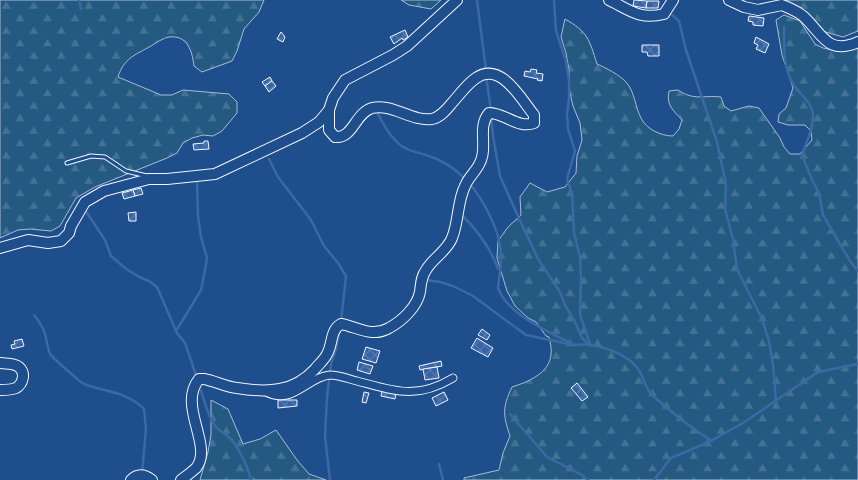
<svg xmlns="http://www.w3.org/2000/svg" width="858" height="480" font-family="'Source Sans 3',sans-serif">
<defs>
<pattern id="forest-firs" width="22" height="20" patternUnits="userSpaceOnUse" patternTransform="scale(1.25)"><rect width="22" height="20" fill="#245a82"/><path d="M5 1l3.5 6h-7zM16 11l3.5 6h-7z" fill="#447295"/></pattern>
<pattern id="building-cross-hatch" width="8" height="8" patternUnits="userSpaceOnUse" patternTransform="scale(1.25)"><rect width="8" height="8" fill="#3563a3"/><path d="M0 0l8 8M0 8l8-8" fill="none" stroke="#537ab1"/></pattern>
</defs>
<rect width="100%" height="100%" fill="#1f4e8c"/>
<g fill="url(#forest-firs)" stroke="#a8bbd7">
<path d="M0,0H264L259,12L244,29L237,51L232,61L202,72L194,66C192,51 188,35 169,37C163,38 156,43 151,46C135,55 124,58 118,77L161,95H172L183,90L229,94L237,102V113L222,131L213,136L203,135L192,138L183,143L177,153L167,158L95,187L76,198L60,226L51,231L30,229L18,230L0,238Z"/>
<path d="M401,0H441L431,9L409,5Z"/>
<path d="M786,0H858V31L843,37L822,31L802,8Z"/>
<path d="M784,15L800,21L815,44L823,48L833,50L858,48V480H464V478L499,470L503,453L510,436C503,415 502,408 512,387C528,382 550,373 551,354C552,349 550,342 549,337L546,336L536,322L528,318L515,306L507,291L497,258L498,241L508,227L521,215L520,197L530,183L547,192L565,187L576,173L577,156L582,140L580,123L573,106L569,89V70L566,53L561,37L565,19C588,32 589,39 597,64C608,69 618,74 626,82C635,92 635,107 641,118C646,129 661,136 673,136L679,129L682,120C673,110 666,105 669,91L678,90C694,101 703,95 721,97L724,106L731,111L749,106L759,108L780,138L784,147L790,154H800L812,140L811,131L805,125H788L778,122L779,114L786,108L793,88L782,55L776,20Z"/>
<path d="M211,400L228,409L243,444L260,439L276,430L297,460L309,474L326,480H200L208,452L211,435Z"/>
</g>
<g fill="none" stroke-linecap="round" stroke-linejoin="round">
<g stroke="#3b69a3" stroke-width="2.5">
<path d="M79,0L81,9"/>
<path d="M477,0L486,70"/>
<path d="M554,0L556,31L566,61L569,81V99L567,114L568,129L575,151L567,179L572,193L574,232L580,257L581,278L580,315L590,344"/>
<path d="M671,14L679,21L686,50L717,142L726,184L725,209L733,239L737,269L762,319L769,341L773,365L776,401"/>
<path d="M784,27C784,46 783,67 793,84C799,94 812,102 813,114C814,128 806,142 802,155L813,182L819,193L823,215L850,261L858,271"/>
<path d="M486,76L491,110"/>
<path d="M376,110C383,124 393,143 407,149C413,152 420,153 426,155C442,160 454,167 465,179"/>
<path d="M491,116L493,136L500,176L517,214L538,259L560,292L565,305L575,322L582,338L591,346"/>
<path d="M269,159L278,177L311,220L324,246L338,263L346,276L341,321"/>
<path d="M469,183C483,199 500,231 501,253C502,265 499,277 498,288C508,316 551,332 574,345"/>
<path d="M85,210L105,240L111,256L125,268L139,277L149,281L157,287L177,333L185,343L197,378"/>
<path d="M462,215C477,230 491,249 498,269"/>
<path d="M427,280L440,282L453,286L473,296L526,335L574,345C595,342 629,353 640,372C644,379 646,390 653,396C671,412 691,428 712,441"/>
<path d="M34,315C38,320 42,326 44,331C47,339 47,347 50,354C52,357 81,383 84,384C105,392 126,391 144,409L146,429L142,473"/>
<path d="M176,331L201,290L204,275L207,258L201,237L198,216L197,181"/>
<path d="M199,385C204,398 207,415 215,426C219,431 226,434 230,438C239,447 248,468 251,480"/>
<path d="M510,414L547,457L582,475L588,480"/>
<path d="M439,464L443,480"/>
<path d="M330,480L325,436L327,397L331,364L336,350L340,329"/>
<path d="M654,480L671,458L709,442L743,423L818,372L858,364"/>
</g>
</g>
<g fill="url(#building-cross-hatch)" stroke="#f2f6ff">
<path d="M634,0L647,1L646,8L633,6Z"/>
<path d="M647,1H659L658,8H646Z"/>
<path d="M749,16L764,18L763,26L753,25V22L748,21Z"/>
<path d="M405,30L408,37L403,40L402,38L394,44L390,37Z"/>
<path d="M281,32L285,37L283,42L277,39Z"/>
<path d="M756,37L769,44L765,53L756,49L758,45L754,43Z"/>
<path d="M642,45H659V56H648L647,52H642Z"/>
<path d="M531,69L537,70L536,73L543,74L542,81L537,80L538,79L524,76L525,71L530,72Z"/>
<path d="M270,77L272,81L265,86L262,82Z"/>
<path d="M272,81L276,86L269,92L265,86Z"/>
<path d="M204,141H208L209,149L194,150L193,144L204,143Z"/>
<path d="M141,188L143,194L135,196L133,190Z"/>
<path d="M133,190L135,196L124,199L122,193Z"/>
<path d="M136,212V221H129L128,213Z"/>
<path d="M482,329L490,335L487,340L478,335Z"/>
<path d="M477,338L493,348L488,357L471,348Z"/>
<path d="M22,339L24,346L12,349L11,345L15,344L14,341Z"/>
<path d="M366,347L380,351L376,363L362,359Z"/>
<path d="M441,361L442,366L420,370L419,366Z"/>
<path d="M359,362L373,366L370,374L357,370Z"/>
<path d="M437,367L439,378L425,380L423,369Z"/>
<path d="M577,383L588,397L582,401L571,388Z"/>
<path d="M382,391L396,393L395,399L381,396Z"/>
<path d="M364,392L369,393L366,403L362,402Z"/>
<path d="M444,392L448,400L436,406L432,398Z"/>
<path d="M278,400H297V406L278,408Z"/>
</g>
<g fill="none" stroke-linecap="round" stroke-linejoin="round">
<g stroke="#f2f6ff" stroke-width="5">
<path id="lane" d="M67,163L91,156L105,157L126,171L147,176"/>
</g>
<g stroke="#f2f6ff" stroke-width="9">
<path id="street" d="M266,392C293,406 307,377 330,375C339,375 349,379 357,381C395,391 416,400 453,378"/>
</g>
<g stroke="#f2f6ff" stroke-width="12">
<g id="secondary">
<path d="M609,0C630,10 639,20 664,14L673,0"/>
<path d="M729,0L744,7L758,10L782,5C789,8 797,11 803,16C822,33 827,56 858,42"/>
<path d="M0,248L28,240L48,243L61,241L69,233L71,226L85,202L104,191L149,179H167L215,174L302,133L319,122L329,110L333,98L345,80L393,55L407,46L457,0"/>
<path d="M0,363C6,364 14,363 19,367C26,373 23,384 16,388C11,390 5,390 0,390"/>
<path d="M131,480C138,473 144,474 152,480"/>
<path d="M181,480C186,476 192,472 196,468C214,446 177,406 199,379H204C215,381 226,387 237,388C268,393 294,392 315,369C319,364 325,359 327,354C333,344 330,330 341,324C358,327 372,338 389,328C402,321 417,307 420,292C421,284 421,277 426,270C433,258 447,251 452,238C459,221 457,202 465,186C470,174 479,170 482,157C486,142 478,126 489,113C505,113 518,129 534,123V115C521,99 501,61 476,78C467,84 460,94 452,103C447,109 441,117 432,119C412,122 392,103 372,108C355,113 353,139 335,137L329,130V110"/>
</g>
</g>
<use href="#lane" stroke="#1f4e8c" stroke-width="3"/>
<use href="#street" stroke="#1f4e8c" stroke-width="7"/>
<use href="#secondary" stroke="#1f4e8c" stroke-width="10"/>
</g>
</svg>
